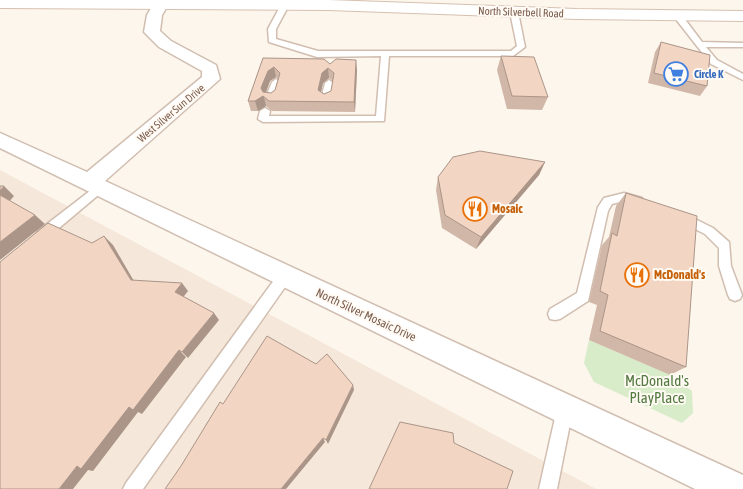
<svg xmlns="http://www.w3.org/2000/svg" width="743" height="489" font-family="'Asap Condensed',sans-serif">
<rect width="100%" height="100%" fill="#fdf6ec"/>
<path fill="#f5e8da" d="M0,170L596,489H0Z"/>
<path fill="#d8ecc9" d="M589,340L670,375L692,391L693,413L682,423L594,382L584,363Z"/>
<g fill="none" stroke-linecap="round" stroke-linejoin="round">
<g stroke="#d1beb0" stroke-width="3">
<g id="service">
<path d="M282,3L289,5L276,29V39L318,51H511L517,46L510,12L514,10L518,12L525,47L513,56H389L384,121L263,122L258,119L260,111L265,108L270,111L269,116H376L381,56L317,57L269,42L268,29Z"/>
<path d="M675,14H681L702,42L743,43V47H706L717,60L743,74V80L711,64L675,18Z"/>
<path d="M276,79L280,82L275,99L273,101H267L265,99L272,82Z"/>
<path d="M329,80L333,83L331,99L326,102L321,99L325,83Z"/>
<path d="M99,184L103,185L105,188L103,191L46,239H38L36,235L38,231Z"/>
<path d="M624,193L642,198L644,201L638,205L624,201L612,204L608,211L588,301L560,319L555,320L550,319L548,314L550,309L577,293L598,207L604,198Z"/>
<path d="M683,213L713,228L729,242L731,266L742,295L740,299L735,301L730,299L728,295L719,266V248L705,234L679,221L677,218L679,215Z"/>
<path d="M285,270L290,272L292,276L290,280L143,489H123L126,483L280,272Z"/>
<path d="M565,401L571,403L573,409L557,489H539L557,409L559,403Z"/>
</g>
</g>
<g stroke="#d1beb0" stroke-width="3">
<path id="minor" d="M156,0H171L162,15L160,31L171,41L216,65L220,79L105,181L743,475V489H695L0,148V133L87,172L202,77V71L159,47L144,32L147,15Z"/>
</g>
<g stroke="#d6c0b0" stroke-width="2">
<path id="secondary" d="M0,0H328L577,9L743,11V21L577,19L328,10L0,8Z"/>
</g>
<use href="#service" fill="#fff" fill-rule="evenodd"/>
<use href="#minor" fill="#fff" fill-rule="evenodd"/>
<use href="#secondary" fill="#fff" fill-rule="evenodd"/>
</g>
<g fill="#d1b7a8" fill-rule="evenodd">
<path d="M661,42L707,86L700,96L648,83L655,52Z"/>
<path d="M501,56L548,97L542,110L507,109L497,70Z"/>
<path d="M263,58L330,64L357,70L355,112L272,111L266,106L258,111H251L248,101ZM276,77L278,79L275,90L271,93H266L270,81ZM329,78L333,81L331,91L324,94L321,92L323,83Z"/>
<path d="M545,162L539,175L476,249L442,228L436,190L438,177Z"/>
<path d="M626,193L686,367L670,375L589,340L597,305L589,302L602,245L609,237L616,206Z"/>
</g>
<g fill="#aa9588">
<path d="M356,60L357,70L355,112L354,102Z"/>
<path d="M274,67L276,77L270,81L264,97L266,106L258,111L255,101L268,71Z"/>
<path d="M328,68L329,78L323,83L319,100L318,90L322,73Z"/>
<path d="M545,162L539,175L476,249L481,237Z"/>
<path d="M4,186L14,196L8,203L0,196V191Z"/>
<path d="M35,215L45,224L0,260V242Z"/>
<path d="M104,236L113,245L138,288L131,280Z"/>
<path d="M182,283L188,291L181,300L175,292Z"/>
<path d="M214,313L219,320L188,358L182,352Z"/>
<path d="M179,350L186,357L142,414L138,412L93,471L88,470L73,489H59L77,466Z"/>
<path d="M353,385L354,390L328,444L326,440Z"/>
<path d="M323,438L325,442L286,489H281Z"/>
</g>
<g fill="#f3d5c3" stroke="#aa9588" fill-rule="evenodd">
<path d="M661,42L710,55L707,86L654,73Z"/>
<path d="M501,56L534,57L548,97L512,96Z"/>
<path d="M263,58L324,59L330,64L336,59L356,60L354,102L269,101L263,96L255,101H248ZM274,67L280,73L275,90L271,93L263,92L261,88L268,71ZM328,68L334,73L331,91L324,94L318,90L322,73Z"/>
<path d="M480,151L545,162L481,237L445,215L438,177L453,157Z"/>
<path d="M0,186H4L0,191Z"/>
<path d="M626,193L697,216L686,367L600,331L608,295L600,291L612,233L617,236Z"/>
<path d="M0,195L35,215L0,242Z"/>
<path d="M48,223L92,243L104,236L131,280L182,283L175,292L214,313L182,352L179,350L133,410L129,407L81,469L77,466L59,489H0V262Z"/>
<path d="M267,336L316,364L327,354L353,385L326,440L323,438L281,489H165L181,466L220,402L223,404Z"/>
<path d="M400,422L453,433L454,443L513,471L507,489H369Z"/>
</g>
<defs>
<g id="supermarket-ring" transform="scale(1.25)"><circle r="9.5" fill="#fffaf3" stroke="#3f7fe0" stroke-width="1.5"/><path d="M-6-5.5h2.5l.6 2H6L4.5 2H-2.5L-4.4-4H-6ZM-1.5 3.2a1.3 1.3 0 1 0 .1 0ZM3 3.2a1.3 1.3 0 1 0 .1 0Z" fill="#3f7fe0"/></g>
<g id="restaurant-ring" transform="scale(1.25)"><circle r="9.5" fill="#fffaf3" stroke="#e8710a" stroke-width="1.5"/><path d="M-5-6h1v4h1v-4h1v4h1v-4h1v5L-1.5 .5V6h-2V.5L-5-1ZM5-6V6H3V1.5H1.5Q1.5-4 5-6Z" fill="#e8710a"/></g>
</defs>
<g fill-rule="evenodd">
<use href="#supermarket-ring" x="676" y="74"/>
<use href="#restaurant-ring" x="475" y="209"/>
<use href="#restaurant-ring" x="637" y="275"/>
</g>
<g text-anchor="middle" stroke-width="4" stroke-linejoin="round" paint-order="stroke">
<g font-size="11" fill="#7a5c4d" stroke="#fffaf3">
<text transform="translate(521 12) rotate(2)" y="4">North Silverbell Road</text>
<text transform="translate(171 113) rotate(-40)" y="4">West Silver Sun Drive</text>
</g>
<g font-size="11" font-weight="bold" fill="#366cbe" stroke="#fffaf3" text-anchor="start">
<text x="694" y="78">Circle K</text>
</g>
<g font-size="12" font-weight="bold" fill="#c56008" stroke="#fffaf3" text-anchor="start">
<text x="492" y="213">Mosaic</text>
<text x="654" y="279">McDonald's</text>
</g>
<g font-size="12" fill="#7a5c4d" stroke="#fffaf3">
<text transform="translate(366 315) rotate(25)" y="4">North Silver Mosaic Drive</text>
</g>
<g font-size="15" fill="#537a41" stroke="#fffaf3">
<text x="657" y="386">McDonald's<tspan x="657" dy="17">PlayPlace</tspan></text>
</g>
</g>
</svg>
